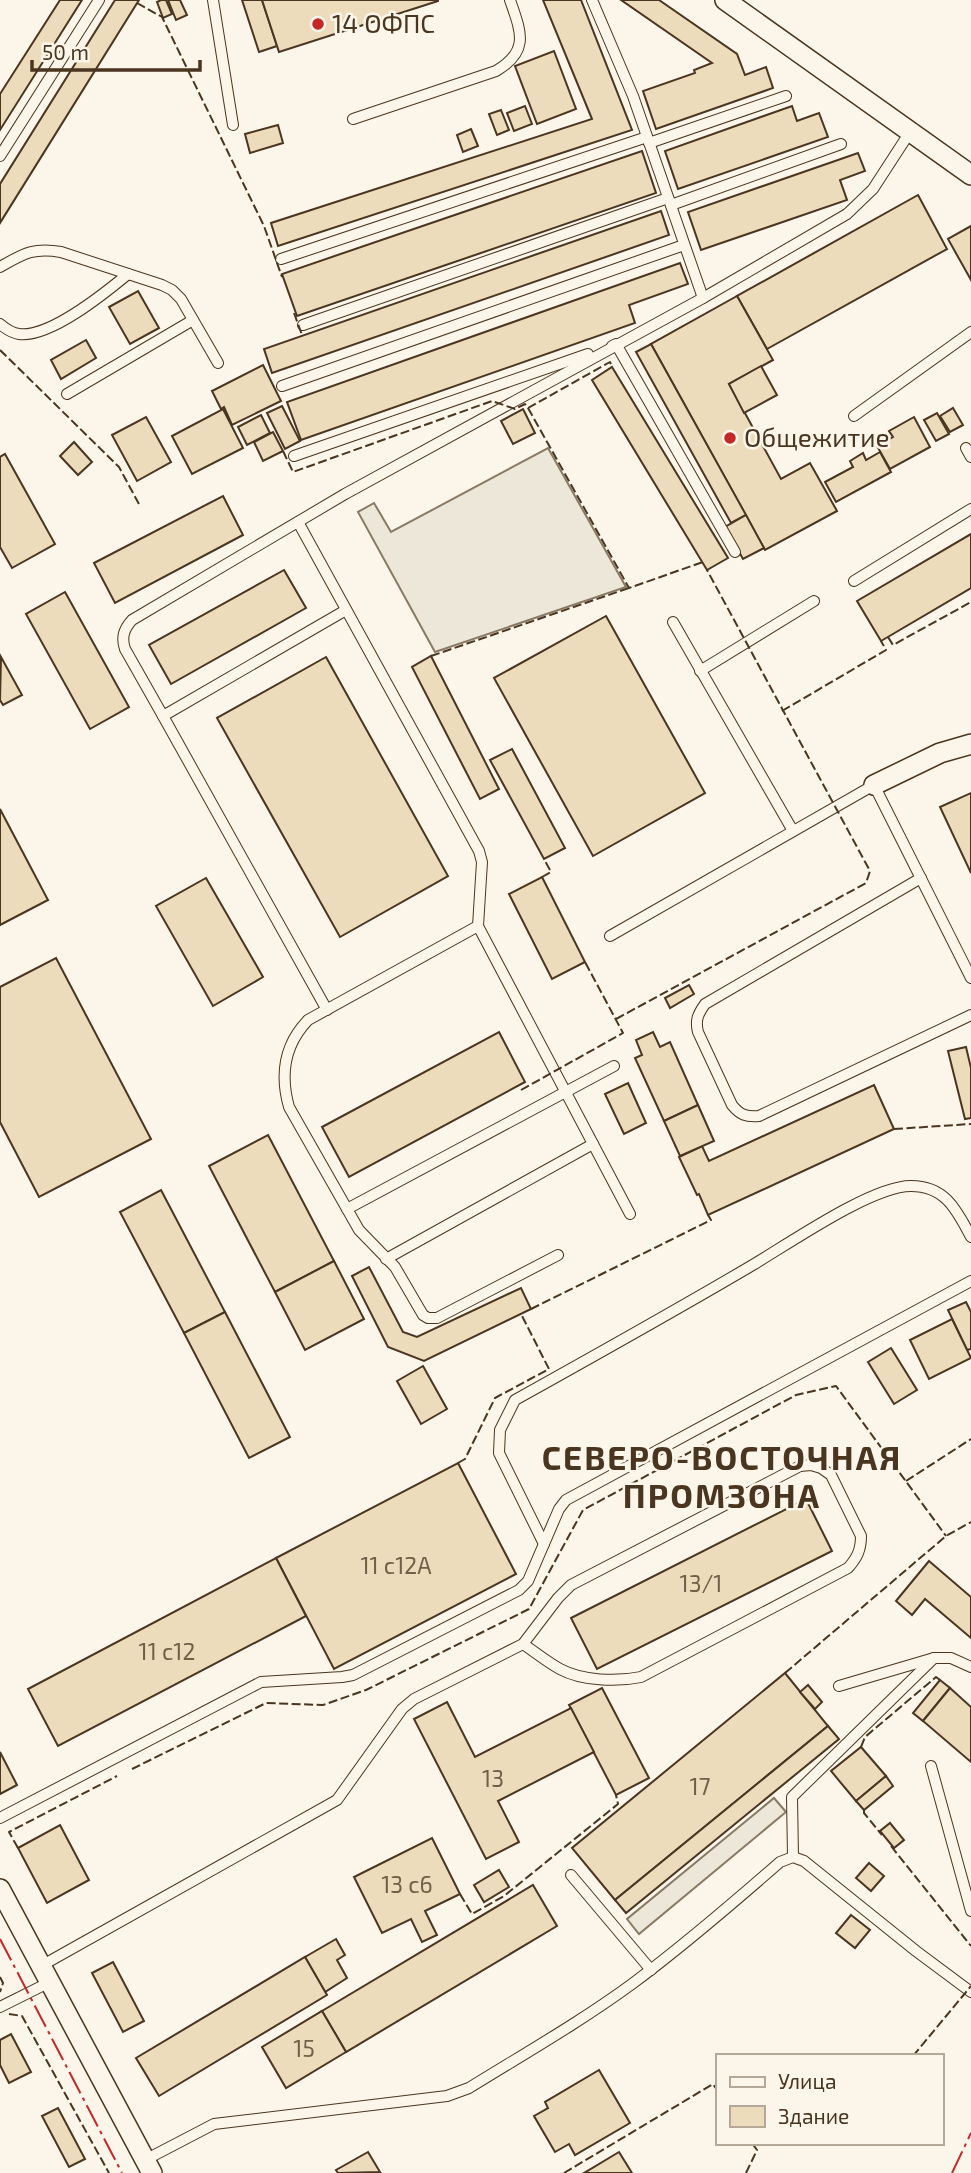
<svg xmlns="http://www.w3.org/2000/svg" width="971" height="2173" font-family="'Exo 2',sans-serif">
<rect width="100%" height="100%" fill="#fbf6e9"/>
<g fill="#ede7d9" stroke="#887966" stroke-width="2">
<path d="M548,448L626,587L435,652L358,512L374,503L391,532Z"/>
<path d="M774,1798L786,1812L639,1934L627,1919Z"/>
</g>
<g fill="#ecdcbc" stroke="#4a3520" stroke-width="2">
<path d="M60,0H82L0,130V94Z"/>
<path d="M115,0H139L0,223V184Z"/>
<path d="M161,0H166L172,14L163,18L157,2Z"/>
<path d="M168,0H180L187,15L176,20Z"/>
<path d="M242,0H262L277,46L259,52Z"/>
<path d="M262,0H438V1L279,52Z"/>
<path d="M543,0H581L632,130L278,246L271,223L592,119Z"/>
<path d="M621,0H659L737,54L745,75L766,67L773,88L656,129L643,91L695,73L694,70L712,63Z"/>
<path d="M554,51L576,109L537,124L515,66Z"/>
<path d="M525,106L532,124L514,131L507,113Z"/>
<path d="M792,106L797,121L819,113L828,137L678,189L665,151Z"/>
<path d="M501,110L509,130L497,135L489,114Z"/>
<path d="M278,125L283,143L250,153L245,134Z"/>
<path d="M471,129L478,146L463,152L457,135Z"/>
<path d="M642,151L656,193L297,316L282,274Z"/>
<path d="M858,153L865,171L840,180L847,200L701,250L688,212Z"/>
<path d="M918,195L947,249L767,349L737,296Z"/>
<path d="M661,211L669,235L272,373L264,349Z"/>
<path d="M971,226V280L948,239Z"/>
<path d="M680,263L688,284L629,305L635,323L301,440L287,402Z"/>
<path d="M138,291L159,328L130,344L109,307Z"/>
<path d="M737,296L773,360L729,384L781,479L810,463L837,511L765,550L651,344Z"/>
<path d="M86,340L96,358L61,379L51,360Z"/>
<path d="M651,344L746,515L731,523L636,352Z"/>
<path d="M263,365L281,401L232,425L224,407L221,409L212,391Z"/>
<path d="M761,366L777,395L744,413L729,384Z"/>
<path d="M612,367L728,558L707,570L592,380Z"/>
<path d="M282,406L300,441L285,449L267,413Z"/>
<path d="M953,408L963,425L950,432L940,416Z"/>
<path d="M223,409L243,448L192,474L172,436Z"/>
<path d="M523,409L535,433L513,444L501,421Z"/>
<path d="M937,413L949,434L936,441L924,420Z"/>
<path d="M261,415L270,433L247,445L238,427Z"/>
<path d="M146,417L171,462L137,481L112,435Z"/>
<path d="M914,417L930,447L890,469L877,446L893,437L889,431Z"/>
<path d="M273,432L283,451L263,461L254,442Z"/>
<path d="M74,442L92,462L78,475L60,456Z"/>
<path d="M880,452L891,472L836,502L825,482L853,467L850,461L863,453L866,460Z"/>
<path d="M5,454L55,544L12,568L0,547V457Z"/>
<path d="M223,496L243,535L115,603L94,563Z"/>
<path d="M746,515L764,548L743,559L725,527Z"/>
<path d="M971,534V588L881,641L857,601Z"/>
<path d="M284,570L306,608L171,684L149,645Z"/>
<path d="M65,592L129,707L90,729L26,614Z"/>
<path d="M606,616L705,793L593,856L494,678Z"/>
<path d="M431,656L499,789L480,799L412,667Z"/>
<path d="M1,657L22,695L3,705L0,700Z"/>
<path d="M326,657L448,876L340,937L217,718Z"/>
<path d="M512,749L565,848L544,859L490,760Z"/>
<path d="M971,793V873L940,807Z"/>
<path d="M0,809L48,900L0,925Z"/>
<path d="M542,877L585,962L552,979L509,894Z"/>
<path d="M206,878L263,977L213,1006L156,906Z"/>
<path d="M56,958L151,1139L39,1197L0,1122V987Z"/>
<path d="M689,985L694,994L670,1008L665,998Z"/>
<path d="M499,1032L525,1082L349,1177L322,1127Z"/>
<path d="M653,1032L660,1047L670,1042L698,1105L664,1121L635,1058L642,1055L636,1040Z"/>
<path d="M966,1047L971,1068V1118L965,1119L948,1051Z"/>
<path d="M628,1083L646,1123L624,1134L605,1094Z"/>
<path d="M874,1085L894,1129L708,1215L699,1194L697,1195L679,1157L702,1146L709,1161Z"/>
<path d="M698,1105L714,1141L680,1156L664,1121Z"/>
<path d="M268,1135L334,1261L275,1292L209,1166Z"/>
<path d="M161,1190L225,1312L184,1333L120,1212Z"/>
<path d="M334,1261L364,1319L305,1350L275,1292Z"/>
<path d="M369,1267L403,1332L417,1337L521,1288L531,1309L424,1361L388,1347L352,1276Z"/>
<path d="M966,1302L971,1312V1349L967,1350L948,1310Z"/>
<path d="M225,1312L290,1437L249,1458L184,1333Z"/>
<path d="M952,1319L971,1358L929,1379L910,1340Z"/>
<path d="M891,1348L917,1390L894,1404L868,1362Z"/>
<path d="M423,1366L447,1409L421,1424L397,1381Z"/>
<path d="M458,1463L516,1574L334,1669L276,1558Z"/>
<path d="M806,1499L832,1551L597,1669L571,1618Z"/>
<path d="M276,1558L306,1616L58,1746L28,1689Z"/>
<path d="M929,1561L971,1597V1638L925,1599L912,1615L896,1601Z"/>
<path d="M785,1673L828,1726L615,1900L572,1848Z"/>
<path d="M940,1680L950,1688L923,1721L913,1713Z"/>
<path d="M808,1685L822,1702L815,1709L800,1692Z"/>
<path d="M602,1688L649,1778L616,1795L569,1705Z"/>
<path d="M950,1688L971,1707V1762L923,1721Z"/>
<path d="M447,1702L475,1757L571,1708L594,1752L498,1801L519,1842L486,1859L414,1719Z"/>
<path d="M828,1726L839,1739L626,1913L615,1900Z"/>
<path d="M861,1747L886,1776L856,1801L831,1771Z"/>
<path d="M0,1752L17,1785L0,1794Z"/>
<path d="M886,1776L893,1786L864,1810L856,1801Z"/>
<path d="M890,1823L904,1840L894,1848L880,1831Z"/>
<path d="M60,1825L89,1880L47,1903L18,1848Z"/>
<path d="M432,1838L460,1894L425,1911L437,1935L422,1942L411,1919L382,1933L354,1877Z"/>
<path d="M869,1863L884,1876L871,1891L856,1878Z"/>
<path d="M499,1870L509,1887L484,1902L474,1885Z"/>
<path d="M533,1885L557,1926L346,2052L322,2011Z"/>
<path d="M851,1915L870,1930L855,1948L836,1933Z"/>
<path d="M336,1939L345,1955L337,1960L347,1978L325,1992L305,1957Z"/>
<path d="M305,1957L327,1995L159,2096L136,2058Z"/>
<path d="M113,1962L144,2021L123,2032L92,1973Z"/>
<path d="M322,2011L346,2052L286,2088L262,2047Z"/>
<path d="M11,2034L31,2072L9,2083L0,2065V2040Z"/>
<path d="M599,2070L630,2123L575,2155L569,2144L555,2152L534,2116L548,2108L545,2102Z"/>
<path d="M58,2108L85,2159L69,2167L42,2116Z"/>
<path d="M368,2152L380,2172L338,2173L336,2170Z"/>
<path d="M619,2152L632,2173H584Z"/>
</g>
<g fill="none" stroke-linecap="round" stroke-linejoin="round">
<g stroke="#4a3520" stroke-width="12">
<g id="service">
<path d="M213,0L233,125"/>
<path d="M592,0L633,96L703,298"/>
<path d="M353,119L496,71C530,51 521,32 510,0"/>
<path d="M649,143L786,96"/>
<path d="M0,156L99,0"/>
<path d="M671,205L841,144"/>
<path d="M281,259L647,137"/>
<path d="M0,267C23,254 33,247 61,252L162,285L172,290L181,299L218,363"/>
<path d="M0,324C6,329 12,333 19,334C50,338 105,293 128,274"/>
<path d="M303,325L668,198"/>
<path d="M612,346L616,344L735,552"/>
<path d="M282,386L684,245"/>
<path d="M67,394L193,320"/>
<path d="M854,416L971,332"/>
<path d="M966,448L971,457"/>
<path d="M294,456L588,354"/>
<path d="M298,522L479,851L482,862L478,926L630,1214"/>
<path d="M854,581L971,509"/>
<path d="M673,622L793,831"/>
<path d="M700,671L814,601"/>
<path d="M163,716L125,649C121,637 124,629 132,620L345,494L703,298L847,214L873,189L910,132"/>
<path d="M921,878L705,1004C698,1014 695,1020 698,1032L732,1105C740,1115 746,1117 759,1116L971,1015"/>
<path d="M478,926L308,1020C284,1045 280,1075 289,1107L359,1230L395,1267L423,1315L428,1318H437L558,1255"/>
<path d="M610,936L874,785L971,978"/>
<path d="M327,1010L163,716L346,610"/>
<path d="M347,1209L614,1066"/>
<path d="M386,1259L593,1144"/>
<path d="M544,1544L499,1453L500,1430L515,1400C594,1356 673,1312 751,1266C787,1245 871,1186 911,1186C946,1186 957,1211 971,1237"/>
<path d="M839,1686L934,1658H951L971,1667"/>
<path d="M931,1766L971,1911"/>
<path d="M0,1818L261,1682L342,1677L353,1675L519,1590L528,1581L559,1509L566,1500L971,1281"/>
<path d="M793,1857L792,1797L934,1658"/>
<path d="M571,1875L651,1970"/>
<path d="M41,1966L337,1800L402,1709L414,1699L523,1644L558,1598L571,1585L800,1466L811,1465L821,1468L831,1475L861,1536C861,1550 857,1558 848,1568L641,1677C617,1682 582,1681 560,1669C547,1662 535,1652 523,1644"/>
<path d="M0,2007L50,1982"/>
<path d="M145,2160L214,2124L447,2096L469,2088C524,2054 580,2022 632,1984C683,1946 732,1904 780,1862L793,1857L804,1861L916,1951L971,1992"/>
</g>
</g>
<g stroke="#4a3520" stroke-width="22">
<g id="minor">
<path d="M725,0L971,175"/>
<path d="M874,785L940,753L971,744"/>
<path d="M0,1889L152,2173"/>
</g>
</g>
<use href="#service" stroke="#fbf6e9" stroke-width="10"/>
<use href="#minor" stroke="#fbf6e9" stroke-width="19"/>
<g stroke="#4a3520" stroke-width="2" stroke-dasharray="9 3.5" stroke-linecap="butt">
<path d="M137,3L162,17L264,226L282,277"/>
<path d="M294,313L302,335"/>
<path d="M0,350L119,467L140,506"/>
<path d="M528,408L629,588L703,562"/>
<path d="M283,451L293,472L492,401L515,409L525,404L528,408L610,362L612,367"/>
<path d="M888,637L893,645L971,602"/>
<path d="M431,656L629,588"/>
<path d="M782,711L886,650L881,641"/>
<path d="M542,877L551,872L544,859"/>
<path d="M616,1019L866,883L870,871L707,570"/>
<path d="M521,1090L623,1033L585,962"/>
<path d="M894,1129L971,1124"/>
<path d="M531,1309L711,1220L708,1215"/>
<path d="M458,1463L465,1459L495,1398L549,1369L521,1314"/>
<path d="M906,1481L971,1439"/>
<path d="M785,1673L946,1536L971,1522"/>
<path d="M861,1747L865,1737L936,1677L940,1680"/>
<path d="M132,1769L266,1703L323,1705L366,1690L529,1609L583,1510L796,1395L836,1386L946,1536"/>
<path d="M864,1810V1813L882,1835"/>
<path d="M891,1846L971,1946"/>
<path d="M18,1848L9,1832L117,1776"/>
<path d="M460,1894L472,1914L504,1896L618,1804L616,1795"/>
<path d="M0,1977L3,1983L0,1992"/>
<path d="M9,2014L22,2016L109,2173"/>
<path d="M913,2056L971,1986"/>
<path d="M564,2173L713,2084L717,2090"/>
<path d="M746,2173L757,2150L752,2143"/>
</g>
<g stroke="#c62828" stroke-width="2" stroke-dasharray="24 5 3.5 5" stroke-linecap="butt">
<path d="M0,1939L122,2173"/>
<path d="M952,2173L971,2133"/>
</g>
</g>
<g fill="#c62828" stroke="#fbf6e9" stroke-width="2.5">
<circle cx="318" cy="24" r="7"/>
<circle cx="730" cy="438" r="7"/>
</g>
<g text-anchor="middle" stroke-width="5" stroke-linejoin="round" paint-order="stroke">
<g font-size="23" fill="#725f47">
<text x="396" y="1574">11 с12А</text>
<text x="701" y="1592">13/1</text>
<text x="167" y="1660">11 с12</text>
<text x="493" y="1787">13</text>
<text x="700" y="1795">17</text>
<text x="407" y="1893">13 с6</text>
<text x="304" y="2057">15</text>
</g>
<g font-size="26" fill="#4a3520" stroke="#fbf6e9" text-anchor="start">
<text x="332" y="33">14 ОФПС</text>
<text x="744" y="447">Общежитие</text>
</g>
<g font-size="33" font-weight="bold" letter-spacing="2" fill="#4a3520" stroke="#fbf6e9">
<text x="722" y="1470">СЕВЕРО-ВОСТОЧНАЯ<tspan x="722" dy="38">ПРОМЗОНА</tspan></text>
</g>
</g>
<rect x="716" y="2054" width="228" height="91" fill="#fbf6e9" stroke="#b4a999" stroke-width="2"/>
<rect x="730" y="2077" width="35" height="10" fill="#fbf6e9" stroke="#b4a999" stroke-width="2"/>
<text x="778" y="2089" font-size="21" fill="#4a3520">Улица</text>
<rect x="730" y="2106" width="35" height="21" fill="#ecdcbc" stroke="#b4a999" stroke-width="2"/>
<text x="778" y="2124" font-size="21" fill="#4a3520">Здание</text>
<path d="M32 60v10h168v-10" fill="none" stroke="#4a3520" stroke-width="3.5"/>
<text x="42" y="60" font-size="21" fill="#4a3520" stroke="#fbf6e9" stroke-width="5" paint-order="stroke">50 m</text>
</svg>
